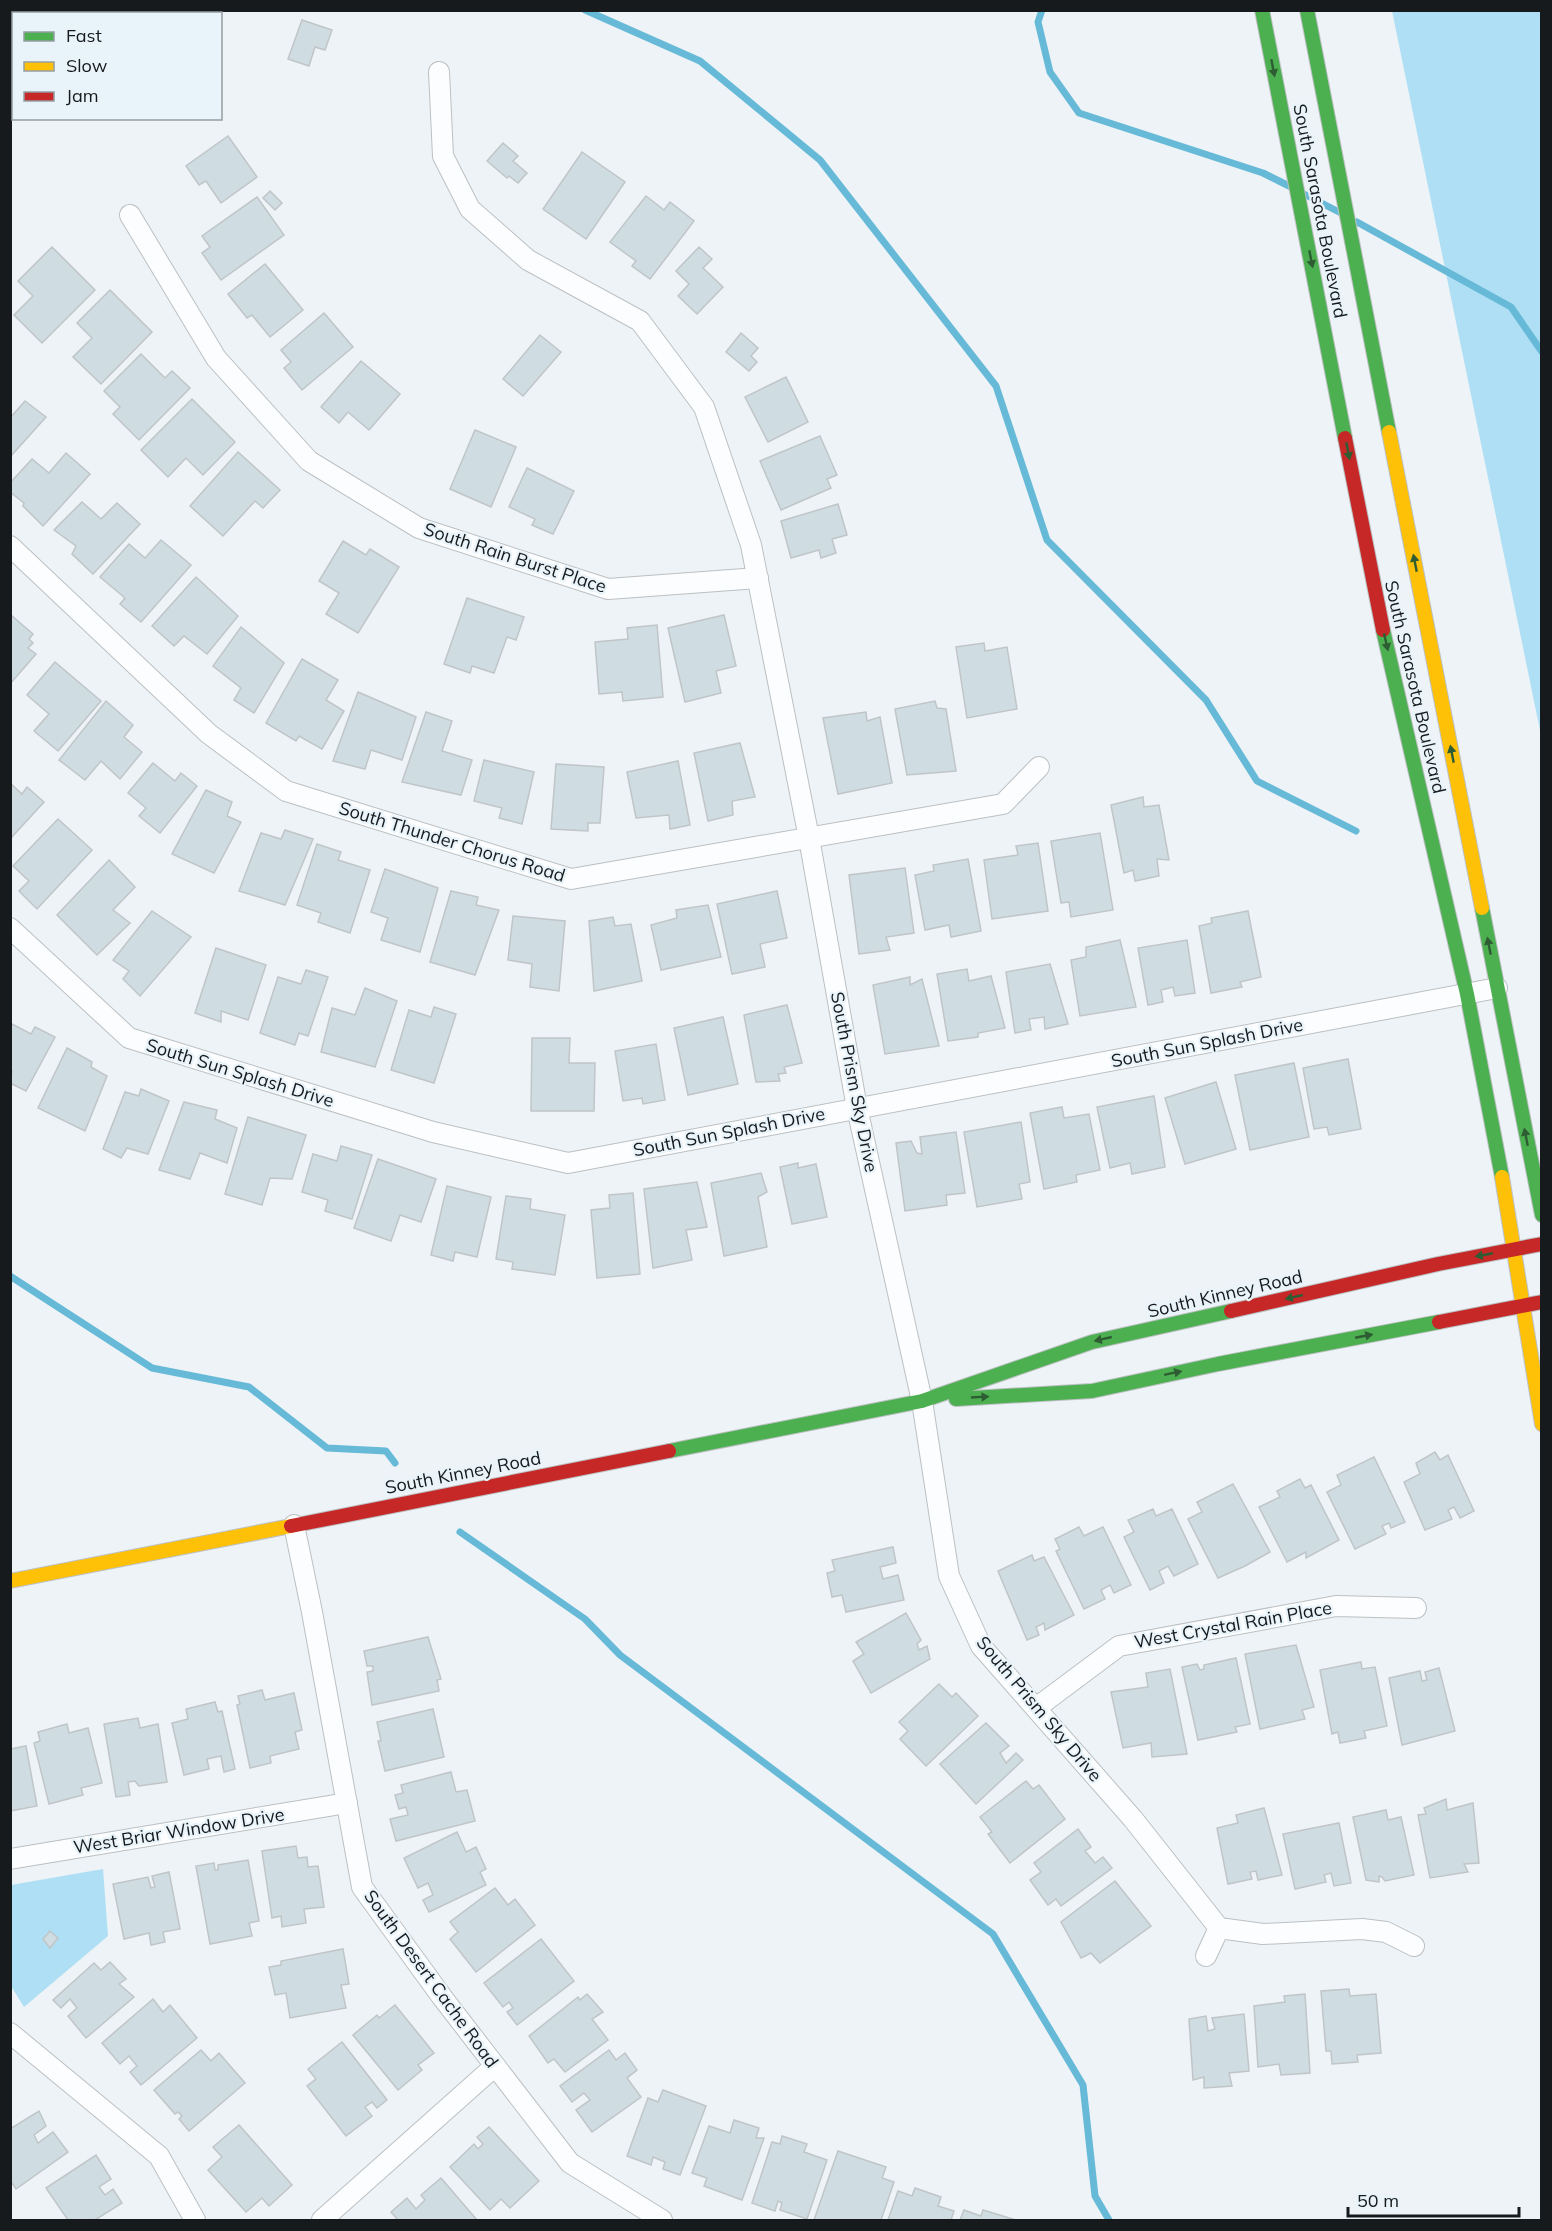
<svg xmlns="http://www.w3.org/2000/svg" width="1552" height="2231" font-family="Mulish,sans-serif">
<rect width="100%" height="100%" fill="#edf3f6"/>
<g fill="#afdff4">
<path d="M1392,11H1541V735Z"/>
<path d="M103,1869L108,1936L24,2007L11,1986V1885Z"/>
</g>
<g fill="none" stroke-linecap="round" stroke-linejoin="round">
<g stroke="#67b9d8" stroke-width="7">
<path d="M585,10L700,61L820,160L996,386L1047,540L1206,700L1257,781L1356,831"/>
<path d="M1042,10L1038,22L1050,72L1079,113L1263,173L1289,186"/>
<path d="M1304,194L1339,212"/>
<path d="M1357,222L1511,307L1542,352"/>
<path d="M10,1276L152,1368L249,1387L327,1448L386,1451L395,1463"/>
<path d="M460,1532L585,1619L620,1655L993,1934L1083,2085L1095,2196L1109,2220"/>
</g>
</g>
<g fill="#cfdde3" stroke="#c0c5c7" stroke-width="1.5">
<path d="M23,10H64L63,14H35Z"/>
<path d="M302,20L332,30L325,50L315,47L309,66L288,59Z"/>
<path d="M10,28L14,29V68L10,67Z"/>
<path d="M228,136L257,177L221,203L206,181L199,185L186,166Z"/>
<path d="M503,143L518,156L513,161L527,173L518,183L509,176L507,178L487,161Z"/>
<path d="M582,152L625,182L586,239L543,209Z"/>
<path d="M270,191L282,203L275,210L263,198Z"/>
<path d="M646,196L664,210L670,202L694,221L650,279L632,266L636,261L610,242Z"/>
<path d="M257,197L284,235L221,280L202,253L210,247L202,236Z"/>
<path d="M52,247L95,290L42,343L14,315L33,296L18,281Z"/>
<path d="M699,247L712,259L703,268L723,287L697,314L678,296L689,284L676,271Z"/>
<path d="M265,264L303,310L270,337L252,315L247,318L228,294Z"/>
<path d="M110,290L152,332L101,384L73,357L92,338L77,323Z"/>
<path d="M324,313L353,347L302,390L284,368L291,362L281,350Z"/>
<path d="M741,333L758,348L751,356L757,362L749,371L726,352Z"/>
<path d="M540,335L561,352L523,396L503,379Z"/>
<path d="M141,354L165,378L172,371L190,388L139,440L113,414L120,407L104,391Z"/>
<path d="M361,361L400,394L369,430L348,412L339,423L321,407Z"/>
<path d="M786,377L808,422L768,442L745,397Z"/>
<path d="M192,399L235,442L203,475L186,458L168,477L141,450Z"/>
<path d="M25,401L46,417L10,457V418Z"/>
<path d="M475,430L516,447L491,507L450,489Z"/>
<path d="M820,436L837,475L827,479L831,488L781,510L760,461Z"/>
<path d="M238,452L280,490L263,508L255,501L223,536L190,506Z"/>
<path d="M66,453L90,474L43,526L23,506L24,503L10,492V483L32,459L49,473Z"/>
<path d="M527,468L574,491L553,534L532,525L535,519L509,507Z"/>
<path d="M82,502L101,519L117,503L140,524L93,574L72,554L76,546L54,530Z"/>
<path d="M838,504L847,535L832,539L836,553L821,558L819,550L791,558L781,521Z"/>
<path d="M161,540L191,565L141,622L120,604L125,598L100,577L129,544L145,558Z"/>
<path d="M343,541L366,555L370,549L399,567L358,633L326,614L339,593L319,581Z"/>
<path d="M196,577L238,616L207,654L184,636L174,646L152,626Z"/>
<path d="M467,598L524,617L516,640L507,637L494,673L472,666L470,673L444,664Z"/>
<path d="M11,615L33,634L29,639L33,643L28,648L36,654L10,684Z"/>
<path d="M724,615L736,666L716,671L721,693L685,702L668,628Z"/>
<path d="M657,625L663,697L623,701L622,692L599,694L595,642L628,639L627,628Z"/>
<path d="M241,627L284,663L254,713L234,700L241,688L213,666Z"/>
<path d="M984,643L985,651L1007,647L1017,709L967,718L956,647Z"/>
<path d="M302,659L338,680L326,700L344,711L322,749L299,736L296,741L266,723Z"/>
<path d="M55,662L101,701L58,751L34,731L49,714L27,695Z"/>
<path d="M358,692L416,717L402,760L371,750L365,769L333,761Z"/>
<path d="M106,701L133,725L124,737L142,752L120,779L101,761L85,780L59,760Z"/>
<path d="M935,701L937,708L946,709L956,771L907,775L895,709Z"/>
<path d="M426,712L452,721L442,751L472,760L461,795L402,782Z"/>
<path d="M866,712L867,721L880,717L892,783L838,794L823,718Z"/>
<path d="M740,743L755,797L732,801L733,815L708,821L694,753Z"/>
<path d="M484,760L534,772L522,824L499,818L502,808L474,801Z"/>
<path d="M678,761L690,825L670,829L669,815L636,818L627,772Z"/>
<path d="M153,763L175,781L181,773L197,786L160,833L139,816L146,808L128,793Z"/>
<path d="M556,764L604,767L600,823H588V831L551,829Z"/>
<path d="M10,783L22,794L27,787L44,802L10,839Z"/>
<path d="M206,790L232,802L227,816L241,822L214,873L172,854Z"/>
<path d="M1143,797L1144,807L1159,805L1169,860L1157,859L1159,876L1135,881L1133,870L1124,873L1111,805Z"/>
<path d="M58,819L92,850L37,909L19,891L29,881L13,866Z"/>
<path d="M285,830L313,839L285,905L239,891L261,833L281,839Z"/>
<path d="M1100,833L1113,910L1071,917L1069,902L1061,903L1051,841Z"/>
<path d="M1038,843L1048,911L992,919L984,860L1018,855L1016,846Z"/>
<path d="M317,844L341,852L338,860L370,870L350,933L318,922L321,913L297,905Z"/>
<path d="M968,859L981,931L951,937L949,925L925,930L915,875L934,871L933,865Z"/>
<path d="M109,860L135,887L113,910L130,923L97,955L57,915Z"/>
<path d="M905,868L914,933L886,937L890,950L859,954L849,875Z"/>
<path d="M385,869L438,888L420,952L381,940L388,918L371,912Z"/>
<path d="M451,891L478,897L476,905L499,910L475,975L430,962Z"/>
<path d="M777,891L787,938L760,944L765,967L732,974L717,904Z"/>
<path d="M708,905L721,957L661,970L651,925L677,918L676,910Z"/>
<path d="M152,911L191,937L140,996L123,979L129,971L113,960Z"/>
<path d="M1248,911L1261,977L1240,982L1242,987L1211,993L1199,926L1212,923L1211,918Z"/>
<path d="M513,916L565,921L559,991L530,987L532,964L508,960Z"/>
<path d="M613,917L615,926L631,924L642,981L594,991L589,921Z"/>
<path d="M1120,940L1136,1007L1080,1016L1071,960L1086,957V947Z"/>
<path d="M1187,940L1195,993L1175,996L1173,987L1161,990L1163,1002L1148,1005L1138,948Z"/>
<path d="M216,948L266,965L248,1020L221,1011V1022L195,1013Z"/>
<path d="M1050,964L1068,1024L1045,1029L1044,1017L1029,1019L1031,1030L1015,1033L1006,972Z"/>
<path d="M967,969L969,981L991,976L1005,1028L978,1033V1037L948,1041L937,974Z"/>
<path d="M306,970L328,977L308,1036L299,1033L295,1045L260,1033L278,977L301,984Z"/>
<path d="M910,977V985L922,979L939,1046L885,1054L873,985Z"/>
<path d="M365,988L397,1001L375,1067L321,1052L332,1008L355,1015Z"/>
<path d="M787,1005L802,1063L784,1067L786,1073L778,1074L780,1081L756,1082L744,1015Z"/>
<path d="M434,1007L456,1014L434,1083L391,1070L409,1010L431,1017Z"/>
<path d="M723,1017L738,1084L688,1095L674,1028Z"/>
<path d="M10,1023L31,1034L35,1027L55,1037L26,1091L10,1083L12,1071L10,1070Z"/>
<path d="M532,1038H570L569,1063H595L594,1111H531Z"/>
<path d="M656,1044L665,1100L643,1104L642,1098L623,1101L615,1051Z"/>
<path d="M67,1048L92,1062L91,1067L107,1076L85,1131L38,1108Z"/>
<path d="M1348,1059L1361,1129L1329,1135L1327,1127L1314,1129L1303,1068Z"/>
<path d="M1294,1063L1309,1137L1250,1150L1235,1075Z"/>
<path d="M1216,1082L1236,1149L1185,1164L1165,1098Z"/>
<path d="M141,1089L169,1101L148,1154L127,1148L121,1158L103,1149L125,1092L139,1096Z"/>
<path d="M1154,1096L1165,1167L1132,1174L1130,1163L1110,1168L1097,1107Z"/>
<path d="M184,1102L217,1110L215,1119L237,1128L227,1163L200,1153L190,1179L159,1170Z"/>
<path d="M1062,1107L1064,1118L1089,1114L1100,1170L1076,1175L1077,1182L1044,1189L1030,1113Z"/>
<path d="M248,1117L306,1135L292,1179L270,1178L262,1205L225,1194Z"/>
<path d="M1021,1122L1030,1182L1019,1184L1022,1199L977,1207L964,1132Z"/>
<path d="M956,1132L965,1193L946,1195L947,1205L905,1211L896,1143L911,1141L917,1153L922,1154L920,1137Z"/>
<path d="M341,1146L372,1155L352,1219L325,1211L328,1200L302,1192L313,1154L337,1161Z"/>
<path d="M378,1159L436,1179L421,1222L400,1215L391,1241L354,1228Z"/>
<path d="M798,1163V1168L816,1164L827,1217L792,1224L780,1167Z"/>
<path d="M761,1173L767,1192L758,1197L767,1247L724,1256L711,1183Z"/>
<path d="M697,1182L707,1227L686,1230L692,1260L653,1268L644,1189Z"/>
<path d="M447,1186L491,1197L477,1257L455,1252L453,1261L431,1255Z"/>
<path d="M633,1193L640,1274L597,1278L591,1210L610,1208L609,1195Z"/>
<path d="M506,1196L531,1199L530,1209L565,1215L555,1275L512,1269L513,1262L496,1259Z"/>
<path d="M1435,1452L1440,1460L1448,1455L1474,1511L1460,1518L1454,1507L1448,1510L1452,1519L1425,1530L1404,1482L1420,1474L1416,1463Z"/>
<path d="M1374,1457L1405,1522L1391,1528L1389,1523L1382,1526L1386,1534L1355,1549L1327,1492L1341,1485L1337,1475Z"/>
<path d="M1300,1479L1305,1488L1311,1485L1339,1540L1306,1558V1552L1287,1562L1259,1507L1280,1497L1277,1491Z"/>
<path d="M1233,1484L1270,1552L1245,1566L1218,1578L1188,1519L1202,1512L1197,1502Z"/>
<path d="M1153,1509L1156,1516L1172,1509L1198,1564L1174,1576L1168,1566L1159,1571L1164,1583L1150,1590L1124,1537L1134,1532L1128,1520Z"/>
<path d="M1079,1527L1084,1536L1103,1527L1131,1585L1114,1593L1110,1585L1101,1590L1105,1599L1084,1609L1056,1551L1060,1549L1055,1539Z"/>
<path d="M893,1547L896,1563L880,1567L883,1579L898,1575L904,1600L846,1612L842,1595L832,1597L827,1573L835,1571L832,1560Z"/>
<path d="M1032,1555L1034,1561L1044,1557L1074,1615L1045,1630L1044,1623L1036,1627L1039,1635L1027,1640L998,1571Z"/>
<path d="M906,1613L921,1640L917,1644L919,1650L927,1646L930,1659L871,1693L853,1661L864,1654L856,1642Z"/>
<path d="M428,1637L441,1679L437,1680L439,1691L372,1705L367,1672L373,1671V1666H367L364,1651Z"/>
<path d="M1296,1645L1314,1707L1302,1710L1305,1719L1260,1729L1245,1654Z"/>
<path d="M1236,1658L1250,1724L1235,1727L1237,1732L1198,1740L1182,1667L1197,1664L1200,1670L1204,1669V1665Z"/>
<path d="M1361,1662L1362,1669L1375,1667L1387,1726L1364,1731L1366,1738L1340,1743L1338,1732L1332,1734L1320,1670Z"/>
<path d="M1439,1668L1455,1731L1402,1745L1389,1678L1420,1671L1422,1681L1427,1680L1425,1672Z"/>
<path d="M1170,1669L1187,1754L1152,1757L1151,1743L1123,1748L1111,1692L1148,1687L1146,1673Z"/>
<path d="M939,1684L952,1697L956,1693L978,1716L926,1766L900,1739L908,1731L899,1722Z"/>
<path d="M262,1690L265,1700L294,1693L302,1730L295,1732L299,1749L270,1756L271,1763L250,1768L237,1705L240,1704L238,1696Z"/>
<path d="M215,1702L218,1712L222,1711L235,1769L224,1772L221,1756L207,1759L209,1769L184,1775L172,1723L188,1719L186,1709Z"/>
<path d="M433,1709L444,1757L385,1771L378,1741H381L377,1722Z"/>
<path d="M138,1718L140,1728L158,1724L167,1782L139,1786L135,1781L128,1782L130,1795L116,1797L104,1724Z"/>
<path d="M986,1723L1009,1746L1000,1753L1006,1763L1016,1753L1023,1760L976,1804L940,1764Z"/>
<path d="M67,1724L69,1733L88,1728L102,1783L81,1788L83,1795L49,1804L34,1743L40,1741L38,1732Z"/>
<path d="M26,1746L37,1806L10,1811V1749Z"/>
<path d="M451,1772L456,1792L467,1790L475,1821L396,1841L390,1819L408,1815L406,1807L399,1809L395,1795L403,1793L401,1785Z"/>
<path d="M1026,1781L1033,1789L1039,1785L1065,1819L1010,1863L988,1834L992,1832L980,1817Z"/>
<path d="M1446,1799L1447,1810L1473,1803L1479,1863L1464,1864L1468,1872L1430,1878L1418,1815L1426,1814L1424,1808Z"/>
<path d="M1264,1808L1282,1875L1258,1880L1256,1871L1250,1872L1252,1879L1228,1884L1217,1828L1238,1823L1236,1815Z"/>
<path d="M1386,1810L1388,1820L1401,1817L1414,1875L1385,1881L1382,1877L1379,1876V1882L1366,1880L1353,1817Z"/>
<path d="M1339,1823L1351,1883L1334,1886L1331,1873L1324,1875L1326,1882L1295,1889L1283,1834Z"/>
<path d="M1078,1829L1091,1847L1085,1851L1095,1863L1103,1857L1112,1868L1061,1906L1056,1899L1048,1905L1030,1880L1041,1872L1034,1863Z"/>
<path d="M457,1832L466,1852L476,1847L486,1869L480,1872L486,1885L429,1912L423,1900L433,1895L428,1883L418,1888L404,1858Z"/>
<path d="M296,1846L298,1858L307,1857L308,1867L318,1866L324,1907L304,1909L306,1923L282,1927L281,1916L272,1918L262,1851Z"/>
<path d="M248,1860L259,1921L249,1923L252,1936L210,1944L196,1866L214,1863L215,1870H218V1865Z"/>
<path d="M169,1872L180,1929L163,1932L165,1942L151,1945L149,1933L124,1939L113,1884L148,1877L151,1888L155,1887L152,1876Z"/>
<path d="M1115,1881L1151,1926L1100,1963L1091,1953L1081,1958L1061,1922Z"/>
<path d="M495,1888L508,1905L515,1899L535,1925L476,1972L450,1939L458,1932L450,1922Z"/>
<path d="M50,1931L58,1938L50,1948L43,1939Z"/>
<path d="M541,1939L574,1981L517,2025L507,2012L513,2008L509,2002L503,2007L484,1983Z"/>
<path d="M343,1949L349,1984L341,1985L346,2008L290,2018L286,1993L275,1995L269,1967L281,1965V1961Z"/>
<path d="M110,1962L126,1979L119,1984L134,1997L86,2038L68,2016L77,2008L70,1999L61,2008L53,2000L94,1963L101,1970Z"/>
<path d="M1349,1989L1350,1996L1376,1994L1381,2053L1357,2055L1358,2062L1332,2064L1331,2051H1326L1321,1991Z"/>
<path d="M587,1994L603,2012L592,2019L608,2040L565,2072L554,2059L548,2063L529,2036L578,1997L580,2000Z"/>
<path d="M1305,1994L1310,2073L1281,2075L1279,2064L1258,2067L1254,2006L1285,2002L1284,1996Z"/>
<path d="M153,1999L163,2012L170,2005L197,2038L141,2085L130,2072L137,2066L129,2056L120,2064L102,2043Z"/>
<path d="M395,2005L434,2053L418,2065L422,2070L398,2090L353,2035L377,2015L379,2018Z"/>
<path d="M1244,2014L1249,2071L1229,2073L1232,2086L1204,2088V2077L1193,2080L1189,2019L1206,2016L1208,2031L1215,2029L1212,2018Z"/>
<path d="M342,2042L387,2100L377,2108L372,2102L365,2107L372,2116L346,2136L307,2086L316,2079L308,2069Z"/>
<path d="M201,2050L211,2061L219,2053L245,2083L189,2131L179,2119L182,2116L178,2112L175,2114L154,2090Z"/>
<path d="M609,2050L616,2060L625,2053L637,2070L627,2078L641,2097L592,2132L576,2110L590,2100L584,2093L572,2102L560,2086Z"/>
<path d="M663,2090L706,2106L680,2175L663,2169L665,2162L653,2157L651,2165L627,2156L648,2098L658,2102Z"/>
<path d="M39,2111L46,2126L34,2135L38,2143L53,2132L68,2152L16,2189L10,2180V2129Z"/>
<path d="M734,2120L759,2128L756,2138H764L742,2200L704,2186L707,2178L692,2173L709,2126L730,2133Z"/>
<path d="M239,2125L292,2185L269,2206L262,2198L246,2212L208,2170L222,2157L213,2147Z"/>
<path d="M489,2127L539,2181L510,2208L501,2199L490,2210L450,2167L474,2144L478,2149L483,2144L477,2137Z"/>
<path d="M782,2136L807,2144L804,2152L827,2160L807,2219L780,2210L782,2203L778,2201L775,2211L752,2203L772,2142L780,2144Z"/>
<path d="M838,2151L886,2167L882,2178L894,2182L881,2220H814Z"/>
<path d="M96,2155L111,2179L99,2187L105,2195L113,2189L122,2203L95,2220H68L46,2188Z"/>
<path d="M441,2178L477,2220H398L391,2212L407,2198L416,2209L425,2200L421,2195Z"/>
<path d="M915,2188L941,2197L938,2206L954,2211L951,2220H888L898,2191L912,2196Z"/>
<path d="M964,2210L981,2216L983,2210L1016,2220H960Z"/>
</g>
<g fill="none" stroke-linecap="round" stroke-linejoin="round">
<g stroke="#bcc0c3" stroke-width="22">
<g id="street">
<path d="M439,72L443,156L470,209L528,260L640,321L704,407L751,545L809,838L857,1108L922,1401L949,1576L981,1646L1133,1819L1219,1928L1263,1934L1362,1929L1386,1932L1414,1946"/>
<path d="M130,215L216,358L309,461L419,528L608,589L758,578"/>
<path d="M10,546L209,734L286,791L571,879L1003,804L1039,767"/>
<path d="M10,928L129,1038L433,1132L568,1163L1497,988"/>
<path d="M294,1525L312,1612L362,1887L442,1997L570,2163L662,2220"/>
<path d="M1036,1708L1119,1646L1336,1606L1416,1608"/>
<path d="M10,1859L347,1803"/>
<path d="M1206,1956L1219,1928"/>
<path d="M10,2033L159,2156L195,2220"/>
<path d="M322,2220L495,2066"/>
</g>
</g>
<g stroke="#bcc0c3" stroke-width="16">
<g id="fast">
<path d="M1262,10L1345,438"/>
<path d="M1307,10L1389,432"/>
<path d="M1383,630L1467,994L1502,1177"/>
<path d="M1482,908L1542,1215"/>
<path d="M956,1399L1092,1391L1218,1364L1439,1322"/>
<path d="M669,1451L922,1401L1092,1342L1231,1311"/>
</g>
</g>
<g stroke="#bcc0c3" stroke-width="16">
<g id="slow">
<path d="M1389,432L1482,908"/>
<path d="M1502,1177L1542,1424"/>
<path d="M10,1581L291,1526"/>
</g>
</g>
<g stroke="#bcc0c3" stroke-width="16">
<g id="jam">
<path d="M1345,438L1383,630"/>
<path d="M1231,1311L1438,1264L1542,1244"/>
<path d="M1439,1322L1542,1302"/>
<path d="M291,1526L669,1451"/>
</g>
</g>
<use href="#street" stroke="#fcfdfe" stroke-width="20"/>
<use href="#fast" stroke="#4caf50" stroke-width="14"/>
<use href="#slow" stroke="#ffc107" stroke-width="14"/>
<use href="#jam" stroke="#c62828" stroke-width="14"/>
</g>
<defs><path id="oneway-solid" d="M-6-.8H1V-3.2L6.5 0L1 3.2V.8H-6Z" transform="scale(1.5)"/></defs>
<g fill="#2e5d33">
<use href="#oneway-solid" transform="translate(1273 68) rotate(79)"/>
<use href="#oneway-solid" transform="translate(1311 259) rotate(79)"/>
<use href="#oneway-solid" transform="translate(1348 451) rotate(79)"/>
<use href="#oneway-solid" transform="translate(1415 563) rotate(-101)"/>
<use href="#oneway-solid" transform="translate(1386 642) rotate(77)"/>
<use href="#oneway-solid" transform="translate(1452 754) rotate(-101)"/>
<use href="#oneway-solid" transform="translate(1489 946) rotate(-101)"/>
<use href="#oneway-solid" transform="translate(1526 1137) rotate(-101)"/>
<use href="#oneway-solid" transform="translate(1484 1255) rotate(169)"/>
<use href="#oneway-solid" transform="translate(1294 1297) rotate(167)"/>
<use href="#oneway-solid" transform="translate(1364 1336) rotate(-11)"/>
<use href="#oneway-solid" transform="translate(1103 1339) rotate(167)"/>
<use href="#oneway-solid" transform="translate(1173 1373) rotate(-12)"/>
<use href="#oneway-solid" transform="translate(980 1397) rotate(-3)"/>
</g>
<g text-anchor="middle" stroke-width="4.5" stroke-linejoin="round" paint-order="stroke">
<g font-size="18" fill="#161a1c" stroke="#e9f4fa">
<text transform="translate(1320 211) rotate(79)" y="6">South Sarasota Boulevard</text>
<text transform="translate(515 558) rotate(18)" y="6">South Rain Burst Place</text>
<text transform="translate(1415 687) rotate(77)" y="6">South Sarasota Boulevard</text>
<text transform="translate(452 842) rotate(17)" y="6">South Thunder Chorus Road</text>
<text transform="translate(1207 1043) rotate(-11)" y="6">South Sun Splash Drive</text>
<text transform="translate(240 1073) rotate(17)" y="6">South Sun Splash Drive</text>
<text transform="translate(854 1082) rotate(79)" y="6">South Prism Sky Drive</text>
<text transform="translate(729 1132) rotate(-11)" y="6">South Sun Splash Drive</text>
<text transform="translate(1225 1294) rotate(-13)" y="6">South Kinney Road</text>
<text transform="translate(463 1473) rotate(-11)" y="6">South Kinney Road</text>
<text transform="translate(1233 1625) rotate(-10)" y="6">West Crystal Rain Place</text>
<text transform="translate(1039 1709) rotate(50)" y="6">South Prism Sky Drive</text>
<text transform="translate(179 1831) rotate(-9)" y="6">West Briar Window Drive</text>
<text transform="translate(431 1979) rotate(54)" y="6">South Desert Cache Road</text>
</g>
</g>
<rect width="1552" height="2231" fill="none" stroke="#161a1c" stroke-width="24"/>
<rect x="12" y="12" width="210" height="108" fill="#e9f4fa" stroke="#959da1" stroke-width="1.5"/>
<rect x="24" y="32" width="30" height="9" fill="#4caf50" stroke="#959da1" stroke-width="1.5"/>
<text x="66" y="42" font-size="18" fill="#161a1c">Fast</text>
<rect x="24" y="62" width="30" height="9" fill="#ffc107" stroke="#959da1" stroke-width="1.5"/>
<text x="66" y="72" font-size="18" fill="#161a1c">Slow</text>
<rect x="24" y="92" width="30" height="9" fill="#c62828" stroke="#959da1" stroke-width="1.5"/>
<text x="66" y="102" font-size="18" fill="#161a1c">Jam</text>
<path d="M1348 2207v9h171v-9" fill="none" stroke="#161a1c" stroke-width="3"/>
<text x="1357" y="2207" font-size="18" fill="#161a1c" stroke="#e9f4fa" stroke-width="4.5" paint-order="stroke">50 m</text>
</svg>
